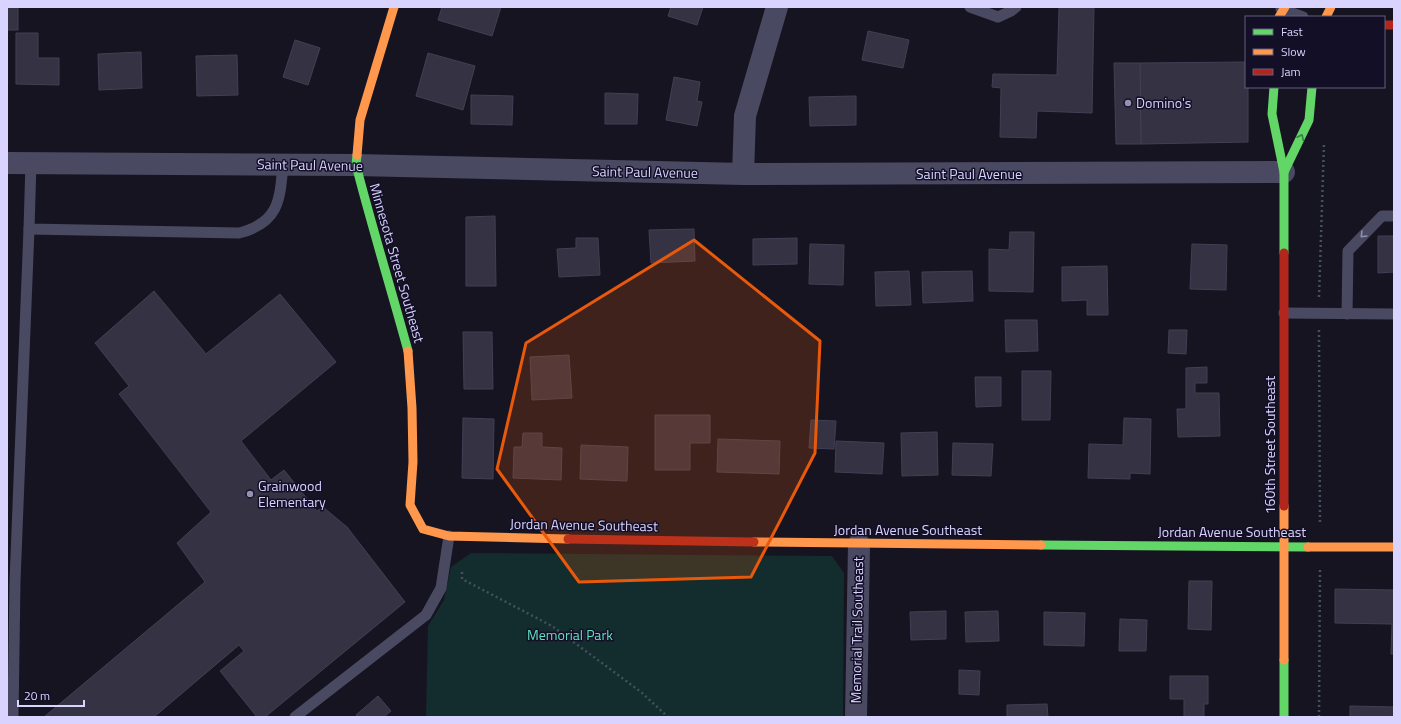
<svg xmlns="http://www.w3.org/2000/svg" width="1401" height="724" font-family="'Titillium Web',sans-serif">
<rect width="100%" height="100%" fill="#161421"/>
<path fill="#132c2d" d="M471,553L832,556L844,573L843,717H426L428,626L444,600L451,567Z"/>
<g fill="#343243" stroke="#433f54">
<rect x="7" y="7" width="11" height="23"/>
<path d="M442,7H501L492,36L438,20Z"/>
<path d="M671,7H703L697,25L668,16Z"/>
<path d="M1059,7H1094L1092,113L1037,111L1036,138L1000,137L1001,88L992,87L993,74L1057,75Z"/>
<path d="M868,31L909,40L903,68L862,60Z"/>
<path d="M16,33H38V58H59V85L16,84Z"/>
<path d="M295,40L320,48L308,85L283,77Z"/>
<path d="M141,52L142,88L99,90L98,54Z"/>
<path d="M428,53L475,66L463,110L416,96Z"/>
<path d="M237,55L238,95L197,96L196,56Z"/>
<path d="M1246,62V87H1248V142L1141,144L1140,63Z"/>
<path d="M1114,63H1140L1141,144H1116Z"/>
<path d="M674,77L700,82L697,101L702,102L697,126L666,120Z"/>
<path d="M605,93L638,94L637,124H605Z"/>
<path d="M471,95L513,96L512,125L471,124Z"/>
<path d="M856,96V125L810,126L809,97Z"/>
<path d="M495,216L496,286H466V217Z"/>
<path d="M694,229L695,261L651,263L649,230Z"/>
<path d="M1010,232H1034L1033,292L989,291V249L1009,250Z"/>
<path d="M1378,236H1394V272L1378,273Z"/>
<path d="M576,238H598L600,275L559,277L557,249L576,248Z"/>
<path d="M797,238V264L753,265V239Z"/>
<path d="M810,244L844,245L843,285L809,284Z"/>
<path d="M1192,244L1227,245L1226,290L1190,289Z"/>
<path d="M1107,266L1108,315H1087V300L1062,301V267Z"/>
<path d="M909,271L911,305L876,306L875,272Z"/>
<path d="M972,271L973,301L923,303L922,272Z"/>
<path d="M154,291L206,354L280,294L336,362L241,441L271,480L284,470L317,511L323,507L347,527L405,602L265,717H257L220,671L244,651L239,645L154,717H44L205,582L177,543L211,512L119,394L129,386L95,343Z"/>
<path d="M1005,320H1037L1038,351L1006,352Z"/>
<path d="M1169,330H1187L1186,354L1168,353Z"/>
<path d="M463,332H492L493,389H464Z"/>
<path d="M569,355L572,398L532,400L530,357Z"/>
<path d="M1207,367V383H1195V393H1219L1220,436L1178,437L1177,409H1186V368Z"/>
<path d="M1022,371H1051L1050,420H1022Z"/>
<path d="M975,377H1001V406L976,407Z"/>
<path d="M655,415H710V443H690V470H655Z"/>
<path d="M463,418L494,419L493,479L462,478Z"/>
<path d="M1124,418L1151,419L1150,474L1130,473V479L1088,478L1089,444L1123,445Z"/>
<path d="M811,420L836,421L834,449L809,448Z"/>
<path d="M937,432L938,475L902,476L901,433Z"/>
<path d="M523,433H542V447L562,448L561,480L513,478L514,447H522Z"/>
<path d="M718,439L780,441L779,474L717,472Z"/>
<path d="M836,441L884,443L882,474L835,472Z"/>
<path d="M953,443L993,444L991,476L952,475Z"/>
<path d="M581,445L628,447L627,481L580,479Z"/>
<path d="M1189,581H1212L1211,630L1188,629Z"/>
<path d="M1335,589L1394,590V654H1391L1392,624L1335,623Z"/>
<path d="M946,611V639L911,640L910,612Z"/>
<path d="M998,611L999,641L966,642L965,612Z"/>
<path d="M1044,612L1085,613L1084,646L1044,645Z"/>
<path d="M1120,619L1147,620L1146,651H1119Z"/>
<path d="M959,670L980,671L979,695L959,694Z"/>
<path d="M1170,676H1208V704H1204V717H1184V699H1170Z"/>
<path d="M378,696L391,711L384,717H358L356,715Z"/>
<path d="M1047,704L1048,717H1007V705Z"/>
<path d="M1350,706L1394,707V717H1350Z"/>
</g>
<g fill="none" stroke-linecap="round" stroke-linejoin="round">
<g stroke="#44505f" stroke-width="2.5" stroke-dasharray="2 3" stroke-linecap="butt">
<path d="M1319,297L1324,144"/>
<path d="M1319,330L1320,525"/>
<path d="M462,572V579L552,626L641,692L668,717"/>
<path d="M1319,717L1320,568"/>
</g>
<g stroke="#4a4962" stroke-width="11">
<path d="M970,7L998,17L1011,11L1016,7"/>
<path d="M1281,9L1303,17"/>
<path d="M31,162L29,229L239,233C279,223 280,200 283,164"/>
<path d="M1284,313L1394,314"/>
<path d="M1347,314L1348,251L1382,216H1394"/>
<path d="M13,717L15,581L29,229"/>
<path d="M295,717L426,615L441,588L449,536"/>
</g>
<g stroke="#4a4962" stroke-width="22">
<path d="M7,163L356,165L743,174L1284,172"/>
<path d="M743,174L745,116L777,7"/>
<path d="M856,717L859,544"/>
</g>
<g stroke="#63d668" stroke-width="9">
<path d="M1274,87L1272,114L1284,172V253"/>
<path d="M357,155L356,165C372,227 391,289 408,351"/>
<path d="M1284,172L1309,120L1312,87"/>
<path d="M1041,545L1308,547"/>
<path d="M1284,660V717"/>
</g>
<g stroke="#ff974d" stroke-width="9">
<path d="M1279,17L1285,7"/>
<path d="M1326,17L1331,7"/>
<path d="M357,155L360,120L394,7"/>
<path d="M408,351L412,408L413,462L410,505L423,529L449,536L568,539"/>
<path d="M1284,506V660"/>
<path d="M754,542L1041,545"/>
<path d="M1308,547H1394"/>
</g>
<g stroke="#b3261e" stroke-width="9">
<path d="M1384,25H1394"/>
<path d="M1284,253V506"/>
<path d="M568,539L754,542"/>
</g>
</g>
<defs><path id="oneway-chevron" d="M-2-3.5L2.5 0L-2 3.5" fill="none" stroke-width="1.6" stroke-linecap="round" stroke-linejoin="round"/></defs>
<use stroke="#3f7c4a" href="#oneway-chevron" transform="translate(1301 137) rotate(-64)"/>
<use stroke="#928eb0" href="#oneway-chevron" transform="translate(1363 235) rotate(135)"/>
<path fill="#e8590c" fill-opacity="0.2" stroke="#e8590c" stroke-width="3" stroke-linejoin="round" d="M694,240L820,341L815,453L751,577L579,582L497,469L526,343Z"/>
<g fill="#9591b1" stroke="#130f26" stroke-width="1.5">
<circle cx="1128" cy="103" r="4"/>
<circle cx="250" cy="494" r="4"/>
</g>
<g text-anchor="middle" stroke-width="3" stroke-linejoin="round" paint-order="stroke">
<g font-size="14" fill="#d9d4ff" stroke="#130f26" text-anchor="start">
<text x="1136" y="108">Domino's</text>
<text x="258" y="491">Grainwood<tspan x="258" dy="16">Elementary</tspan></text>
</g>
<g font-size="14" fill="#d9d4ff" stroke="#130f26">
<text transform="translate(310 165) rotate(1)" y="5">Saint Paul Avenue</text>
<text transform="translate(645 172) rotate(1)" y="5">Saint Paul Avenue</text>
<text x="969" y="179">Saint Paul Avenue</text>
<text transform="translate(397 263) rotate(74)" y="5">Minnesota Street Southeast</text>
<text transform="translate(1270 445) rotate(-90)" y="5">160th Street Southeast</text>
<text transform="translate(584 525) rotate(1)" y="5">Jordan Avenue Southeast</text>
<text x="908" y="535">Jordan Avenue Southeast</text>
<text x="1232" y="537">Jordan Avenue Southeast</text>
<text transform="translate(857 630) rotate(-89)" y="5">Memorial Trail Southeast</text>
</g>
<g font-size="14" fill="#5fe0c0" stroke="#130f26">
<text x="570" y="640">Memorial Park</text>
</g>
</g>
<rect width="1401" height="724" fill="none" stroke="#d9d4ff" stroke-width="16"/>
<rect x="1245" y="16" width="140" height="72" fill="#130f26" stroke="#625e7d"/>
<rect x="1253" y="29" width="20" height="6" fill="#63d668" stroke="#625e7d"/>
<text x="1281" y="36" font-size="12" fill="#d9d4ff">Fast</text>
<rect x="1253" y="49" width="20" height="6" fill="#ff974d" stroke="#625e7d"/>
<text x="1281" y="56" font-size="12" fill="#d9d4ff">Slow</text>
<rect x="1253" y="69" width="20" height="6" fill="#b3261e" stroke="#625e7d"/>
<text x="1281" y="76" font-size="12" fill="#d9d4ff">Jam</text>
<path d="M18 700v6h66v-6" fill="none" stroke="#d9d4ff" stroke-width="2"/>
<text x="24" y="700" font-size="12" fill="#d9d4ff" stroke="#130f26" stroke-width="3" paint-order="stroke">20 m</text>
</svg>
